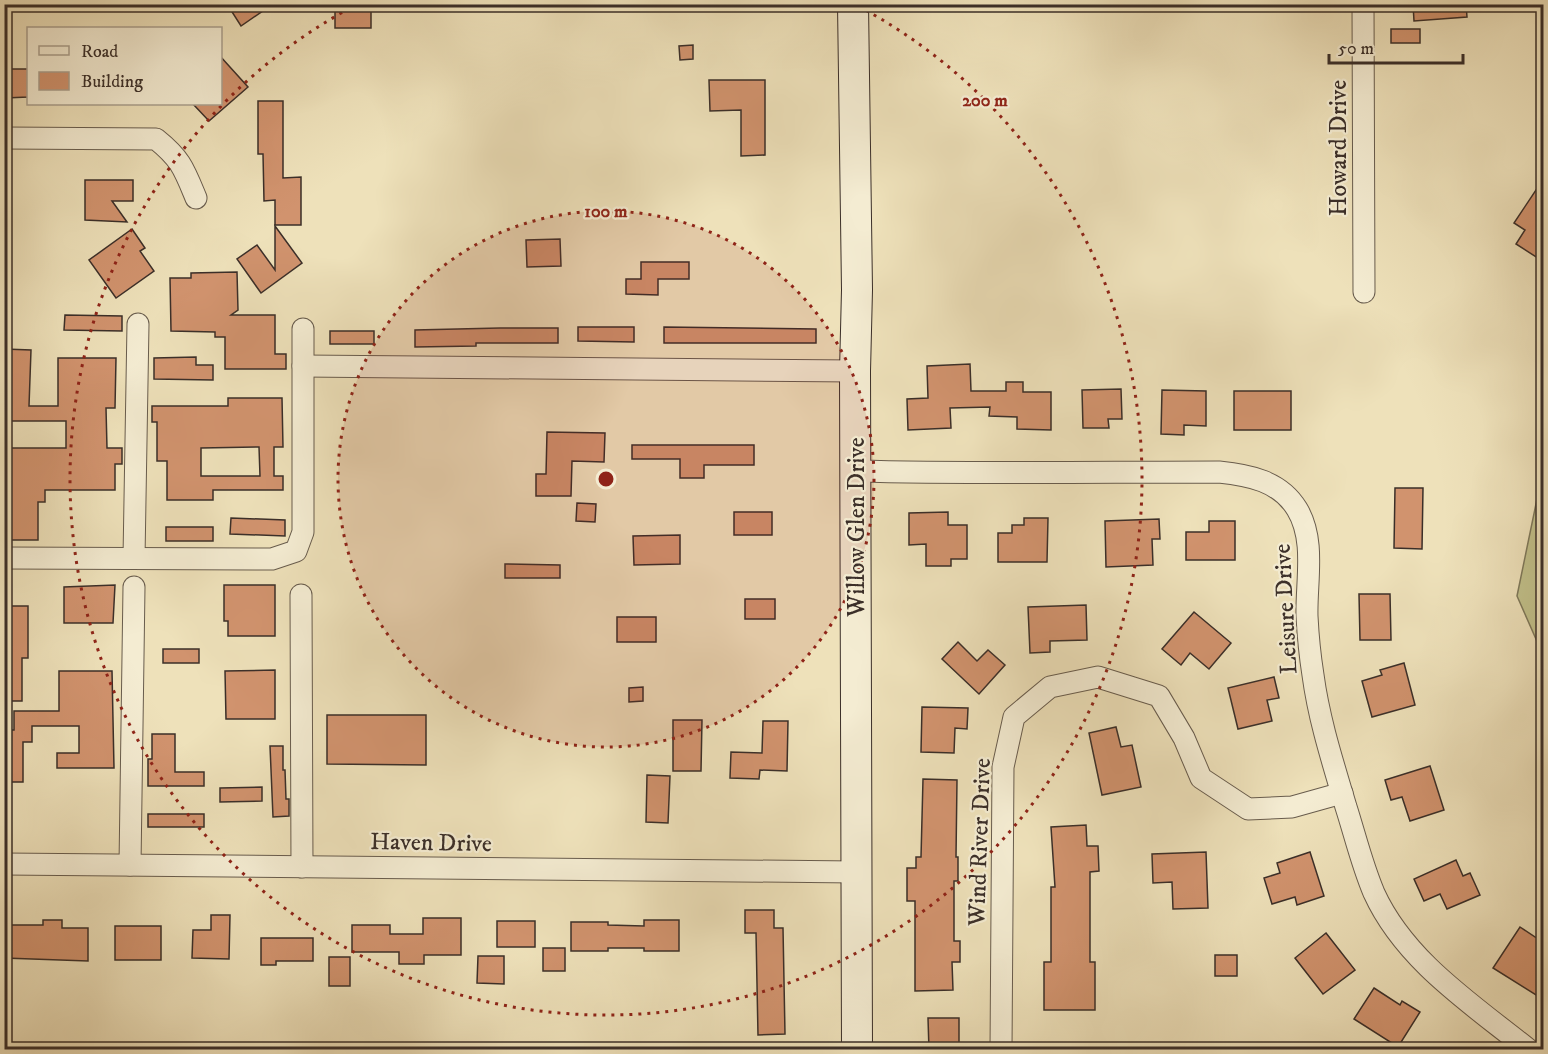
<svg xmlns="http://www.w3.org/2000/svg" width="1548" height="1054" font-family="'IM FELL DW Pica',serif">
<rect width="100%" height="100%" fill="#eee1ba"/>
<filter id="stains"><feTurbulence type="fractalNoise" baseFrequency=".00333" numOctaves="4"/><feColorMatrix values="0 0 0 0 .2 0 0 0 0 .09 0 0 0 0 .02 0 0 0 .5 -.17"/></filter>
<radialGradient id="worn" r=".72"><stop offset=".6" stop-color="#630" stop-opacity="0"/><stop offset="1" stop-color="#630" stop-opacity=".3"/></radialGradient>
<path fill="#c1c08a" stroke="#7e785a" stroke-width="1.5" d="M1543,470V655L1517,596Z"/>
<g fill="#d1936e" stroke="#3b2f29" stroke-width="1.5" fill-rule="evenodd">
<path d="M227,4H273L241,26Z"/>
<rect x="335" y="4" width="36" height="24"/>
<path d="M1413,4H1466L1467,17L1414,21Z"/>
<rect x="1391" y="29" width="29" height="14"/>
<path d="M693,45V59L680,60L679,46Z"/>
<path d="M220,56L248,87L209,121L193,104H220Z"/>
<path d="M4,69H28V97L5,98Z"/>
<path d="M709,80H765V155L741,156V110L710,111Z"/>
<path d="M258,101H283V178L301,177V225H275V200L264,201L263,154H258Z"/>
<path d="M1544,178V262L1516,244L1525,230L1514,223Z"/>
<path d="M85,180H133V201H112L127,222L85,220Z"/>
<path d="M275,226L302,263L261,293L237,259L257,245L275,270Z"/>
<path d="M132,229L145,248L140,251L154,271L116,298L89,260Z"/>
<path d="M560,239L561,266L527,267L526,240Z"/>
<path d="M641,262H689V279H658V295L626,294V279H641Z"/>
<path d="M237,272L238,310L231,315H275V354H286V369H225V337H215V332L171,331L170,278H191V273Z"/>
<path d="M65,315L122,316V331L64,330Z"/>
<path d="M578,327H634V342L578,341Z"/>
<path d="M664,327L816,329V343H664Z"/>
<path d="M500,328H558V343H476V346L415,347V330Z"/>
<rect x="330" y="331" width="44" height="13"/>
<path d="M4,349L31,350L29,406H58V358H116L115,408H106L107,448H122V464H115V490H45V502H38V540H4V448H66V421H4Z"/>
<path d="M196,357V365H213V380L154,379V358Z"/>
<path d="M970,364L971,391H1006V382H1023V392H1051V430L1017,429V417L989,416L990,407L950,408L951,428L908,430L907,399L928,398L927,366Z"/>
<path d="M1121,389L1122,419H1108L1109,428H1083L1082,390Z"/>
<path d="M1162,390L1206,391V426L1184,425V435L1161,434Z"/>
<rect x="1234" y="391" width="57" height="39"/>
<path d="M228,398H282L283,447H274V476H283V490H213V500H167V461H157V422H152V406H228ZM259,447L260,476H201V448Z"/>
<path d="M547,432L605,433L604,462L572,461L571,496H536V474H546Z"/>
<path d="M632,445H754V465H704V478H680V459H632Z"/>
<path d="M1395,488H1423L1422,549L1394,548Z"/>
<path d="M577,503L596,504L595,522L576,521Z"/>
<rect x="734" y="512" width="38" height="23"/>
<path d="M948,512V525H967V559H951V566H926V544L909,545V513Z"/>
<path d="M231,518L285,520V536L230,534Z"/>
<path d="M1024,518H1048L1047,562H998V533H1012V525H1024Z"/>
<path d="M1159,519L1160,539H1152L1153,565L1106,567L1105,521Z"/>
<path d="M1209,521H1235V560H1186V532H1209Z"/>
<rect x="166" y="527" width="47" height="14"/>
<path d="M680,535V564L634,565L633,536Z"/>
<path d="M505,564L560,565V578H505Z"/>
<path d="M115,585L113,623H64V587Z"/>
<path d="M224,585H275V636H228V621H224Z"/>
<path d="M1359,594H1390L1391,640H1360Z"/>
<rect x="745" y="599" width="30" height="20"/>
<path d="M1086,605L1087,640L1050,641V652L1030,653L1028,607Z"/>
<path d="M4,606H28V658H22V701H4Z"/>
<path d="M1194,612L1231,643L1209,669L1190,653L1181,665L1162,649Z"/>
<rect x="617" y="617" width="39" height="25"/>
<path d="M958,642L977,661L988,650L1005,665L979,694L942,659Z"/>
<rect x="163" y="649" width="36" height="14"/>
<path d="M1404,663L1415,705L1372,717L1362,681L1382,675L1380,670Z"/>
<path d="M275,670V719H226L225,671Z"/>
<path d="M59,671H112L114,768H57V753H79V726H32V742H23V782H4V730H14V711H59Z"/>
<path d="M1274,677L1279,698L1267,700L1272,721L1238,729L1228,688Z"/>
<path d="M643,687V701L629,702V688Z"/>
<path d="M922,707L968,708L967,729L955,728L954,753L921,752Z"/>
<path d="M327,715H426V765L327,764Z"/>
<path d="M673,720H702L701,771H673Z"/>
<path d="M763,721H788L787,771L760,770L759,779L730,778L731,752L762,753Z"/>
<path d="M1116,727L1121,747L1132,745L1141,787L1102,795L1089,733Z"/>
<path d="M152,734H175V772H204V786H148V759H152Z"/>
<path d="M270,746H283V770H285L286,799H289V816L273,817Z"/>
<path d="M1430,766L1444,810L1410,821L1402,797L1391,800L1385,780Z"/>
<path d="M647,775L670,776L668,823L646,822Z"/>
<path d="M923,779L957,780L956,857H958V881H954V941H960V962H952L953,990L915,991V901H907V868H916V857H921Z"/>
<path d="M262,787V801L220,802V788Z"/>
<rect x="148" y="814" width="56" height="13"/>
<path d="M1086,825L1087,846H1098L1099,871L1090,872V962H1095V1010H1044V962H1051V887H1055L1051,827Z"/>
<path d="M1206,852L1208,908L1173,909L1172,882L1153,883L1152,854Z"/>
<path d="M1310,852L1324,896L1297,905L1295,897L1272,904L1264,878L1280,873L1277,863Z"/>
<path d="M1456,860L1463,876L1470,873L1480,895L1447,909L1440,894L1424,901L1414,879Z"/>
<path d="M745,910H774V928H783L785,1034L758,1035L756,933H745Z"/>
<path d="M211,915H230L229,959L192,958L193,930H211Z"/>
<path d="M423,918H461V955H424V964H399V952H352V925H390V934H423Z"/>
<path d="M43,920H62V928H88V961L4,958V925H43Z"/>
<path d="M644,920H679V951H644V948H608V951H571V922H608V925L644,926Z"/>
<rect x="497" y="921" width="38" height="26"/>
<rect x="115" y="926" width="46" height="34"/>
<path d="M1520,927L1544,943L1538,954L1544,957V1000L1493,968Z"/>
<path d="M1326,933L1355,970L1323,994L1295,958Z"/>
<path d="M261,938H313V961H276V965H261Z"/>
<rect x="543" y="948" width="22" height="23"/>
<rect x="1215" y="955" width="22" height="21"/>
<path d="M478,956H504V984L477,983Z"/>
<rect x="329" y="957" width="21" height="29"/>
<path d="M1374,988L1400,1005L1402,1001L1420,1012L1398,1047L1354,1019Z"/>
<path d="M928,1018H959V1050H929Z"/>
</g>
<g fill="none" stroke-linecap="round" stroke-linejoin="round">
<g stroke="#685c4d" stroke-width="23">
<g id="street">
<path d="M1363,4L1364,292"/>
<path d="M4,138L156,139C181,159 184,169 196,198"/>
<path d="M303,366L855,371"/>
<path d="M856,471C977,474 1098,472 1219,472C1249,475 1280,481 1297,509C1316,540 1306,582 1307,616C1308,636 1310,656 1313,675C1319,720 1333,763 1346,807C1355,835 1362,865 1374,893C1405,961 1472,1004 1529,1050"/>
<path d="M4,558L272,559L296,551L303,532V329"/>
<path d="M134,558L138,324"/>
<path d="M301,595L302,867"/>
<path d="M4,864L856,872"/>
<path d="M130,865L134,587"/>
<path d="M1001,1050L1003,767L1014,717L1050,687L1098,677L1159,696L1184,738L1201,778L1248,809L1292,807L1342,793"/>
</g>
</g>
<g stroke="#3b2f29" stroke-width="32">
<path id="secondary" d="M853,4L857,290L855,371L857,1050"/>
</g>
<use href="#street" stroke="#f4ecd2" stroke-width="21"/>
<use href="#secondary" stroke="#f4ecd2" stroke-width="30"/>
</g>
<circle cx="606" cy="479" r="268" fill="#8f2418" fill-opacity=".12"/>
<g fill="none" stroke="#8f2418" stroke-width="3" stroke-dasharray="3 6">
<circle cx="606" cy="479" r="268"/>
<path d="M858 6A536 536 0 1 1 354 6"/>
</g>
<g text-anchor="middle" stroke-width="4.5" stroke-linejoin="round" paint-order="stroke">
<g font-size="24" fill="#3b2f29" stroke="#f4ecd2">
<text transform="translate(1338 148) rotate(-90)" y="8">Howard Drive</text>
<text transform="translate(856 527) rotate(-90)" y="8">Willow Glen Drive</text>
<text transform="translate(1285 609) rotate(-93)" y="8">Leisure Drive</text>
<text transform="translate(431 842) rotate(1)" y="8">Haven Drive</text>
<text transform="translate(979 842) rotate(-88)" y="8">Wind River Drive</text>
</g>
</g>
<circle cx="606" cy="479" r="9" fill="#8f2418" stroke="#f4ecd2" stroke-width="3"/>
<g font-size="18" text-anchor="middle" font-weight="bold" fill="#8f2418" stroke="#f4ecd2" stroke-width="4.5" stroke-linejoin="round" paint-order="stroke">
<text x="985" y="106">200 m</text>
<text x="606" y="217">100 m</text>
</g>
<rect width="1548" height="1054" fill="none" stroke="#eee1ba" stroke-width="24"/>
<rect x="6" y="6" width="1536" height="1042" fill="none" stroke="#3b2f29" stroke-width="3"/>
<rect x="12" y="12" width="1524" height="1030" fill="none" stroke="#3b2f29" stroke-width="1.5"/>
<rect x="27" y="27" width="195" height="78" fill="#f4ecd2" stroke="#aaa08e" stroke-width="1.5"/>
<rect x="39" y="46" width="30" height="9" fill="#f4ecd2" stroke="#aaa08e" stroke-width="1.5"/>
<text x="81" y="57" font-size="18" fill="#3b2f29">Road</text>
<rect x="39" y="72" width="30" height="18" fill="#d1936e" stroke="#aaa08e" stroke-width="1.5"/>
<text x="81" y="87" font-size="18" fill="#3b2f29">Building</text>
<path d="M1329 54v9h134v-9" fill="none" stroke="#3b2f29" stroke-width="3"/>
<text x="1338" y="54" font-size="18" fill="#3b2f29" stroke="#f4ecd2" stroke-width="4.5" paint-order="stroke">50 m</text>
<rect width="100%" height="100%" filter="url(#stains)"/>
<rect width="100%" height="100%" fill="url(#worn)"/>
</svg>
